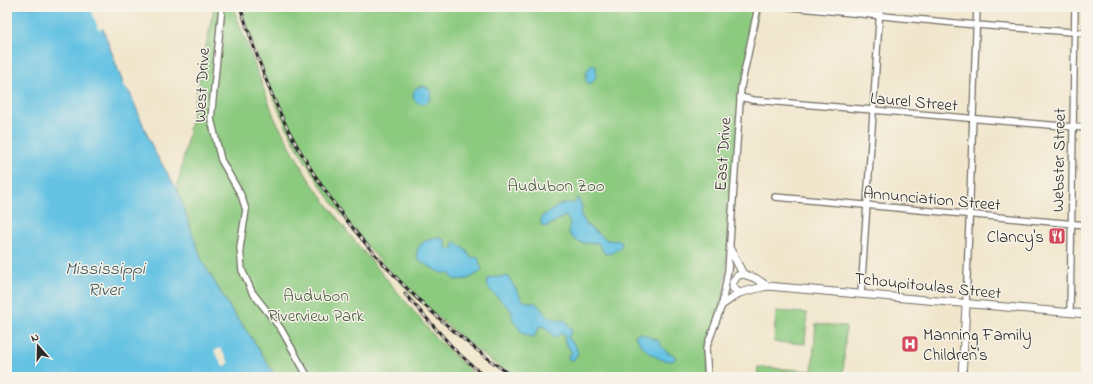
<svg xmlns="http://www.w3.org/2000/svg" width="1093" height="384" font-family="'Indie Flower',sans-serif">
<rect width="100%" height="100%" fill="#f7f3e8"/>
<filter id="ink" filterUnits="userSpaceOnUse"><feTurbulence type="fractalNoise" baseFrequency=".025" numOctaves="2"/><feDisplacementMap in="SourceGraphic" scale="8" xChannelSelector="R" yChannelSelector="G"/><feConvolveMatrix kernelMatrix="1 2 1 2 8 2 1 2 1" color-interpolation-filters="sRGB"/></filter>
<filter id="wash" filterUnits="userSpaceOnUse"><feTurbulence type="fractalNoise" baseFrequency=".012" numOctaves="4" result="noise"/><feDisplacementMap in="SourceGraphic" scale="16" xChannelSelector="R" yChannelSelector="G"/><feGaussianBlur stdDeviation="0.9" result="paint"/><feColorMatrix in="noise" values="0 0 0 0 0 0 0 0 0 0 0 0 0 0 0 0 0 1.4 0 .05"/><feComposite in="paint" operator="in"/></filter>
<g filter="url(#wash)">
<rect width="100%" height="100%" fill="#f1e6cc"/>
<g fill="#8cca80" stroke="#5c7a56">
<path d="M214,7H233L275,119L308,178L349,234L435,337L477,377H276L251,337L232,311L202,261L177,189Z"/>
<path d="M240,7H758L740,97L733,201L722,305L709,341L708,377H513C422,312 338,229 287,128C268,89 255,48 240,7Z"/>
<path d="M776,311L807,313L805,344L774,342Z"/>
<path d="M816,324L846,326L843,377H757L758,367L812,371Z"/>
</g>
<g fill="#65c2e3" stroke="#487687">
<path d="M7,7H95L124,86L130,93L154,151L177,189L202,261L232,311L251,337L276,377H7Z"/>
<path d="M592,64L596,66V76L594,81L589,84L586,81V73Z"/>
<circle cx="422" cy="95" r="9"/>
<path d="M578,197L582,207L581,215L587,225L607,240L622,241L621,247L612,253L605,254L598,243C586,243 576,245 569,233L570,223L566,216L559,219L546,227L541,225V217L563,203H575Z"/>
<path d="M438,237L445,240L447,250L453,249L454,241L466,250L471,258L478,257L482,271L468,279L454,280L450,274L439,272L418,260C413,246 425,239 438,237Z"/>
<path d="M508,276L523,301L536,303L548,317L566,321L572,331L568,338L575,345L578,353L573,361L568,358V355L572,353L565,342L564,334L561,333L556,338L543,326L539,327L535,336L531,337L522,333L513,320L511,310L489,289L487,283L489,278Z"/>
<path d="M640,333L659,341C662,350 668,352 675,356V360C661,365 640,348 635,335Z"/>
</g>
<g fill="#f1e6cc">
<path d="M90,7H97L104,28L99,30Z"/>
<path d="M220,348L229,363L224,367L214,351Z"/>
</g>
</g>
<g filter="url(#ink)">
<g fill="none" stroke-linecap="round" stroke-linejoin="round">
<g stroke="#706c63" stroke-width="8">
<g id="minor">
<path d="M222,7L211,119L221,160L241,195L246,210L240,247L242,270L252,292L281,329L308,377"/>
<path d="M790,7L976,25L1086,33"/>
<path d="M740,97L753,100L1086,128"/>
<path d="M775,197L1086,225"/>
<path d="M861,294L880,7"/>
<path d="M966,305L977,7"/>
<path d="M1070,313L1075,7"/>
<path d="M708,377L706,349L722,305L728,270L741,87L758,7"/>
</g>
</g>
<g stroke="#706c63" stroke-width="9">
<g id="tertiary">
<path d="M730,249L743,274L755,278L767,286"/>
<path d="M739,293L733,288V282L737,276L743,274"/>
<path d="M722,305L739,293L767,286L1086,314"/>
<path d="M962,377L966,305"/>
</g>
</g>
<use href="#minor" stroke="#fff" stroke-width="5.5"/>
<use href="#tertiary" stroke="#fff" stroke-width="7"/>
<g stroke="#2b2b2b" stroke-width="3">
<g id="rail">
<path d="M240,7C255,49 269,94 290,133C343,232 423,313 513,377"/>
<path d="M405,294L455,350L485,377"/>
</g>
</g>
<use href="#rail" stroke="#f7f3e8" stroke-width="1.5" stroke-dasharray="4.5" stroke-linecap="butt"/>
</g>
</g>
<defs>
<g id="restaurant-square" transform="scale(0.9)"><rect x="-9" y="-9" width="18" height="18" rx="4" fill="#d1495b" stroke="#f7f3e8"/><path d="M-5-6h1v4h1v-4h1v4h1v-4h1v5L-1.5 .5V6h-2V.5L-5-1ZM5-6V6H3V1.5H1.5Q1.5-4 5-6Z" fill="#fff"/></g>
<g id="hospital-square" transform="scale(0.9)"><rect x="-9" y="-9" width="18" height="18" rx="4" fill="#d1495b" stroke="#f7f3e8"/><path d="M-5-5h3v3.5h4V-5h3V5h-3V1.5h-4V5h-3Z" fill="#fff"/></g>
</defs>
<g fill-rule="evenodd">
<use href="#restaurant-square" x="1057" y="236"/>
<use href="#hospital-square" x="910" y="344"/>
</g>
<g text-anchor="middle" stroke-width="3" stroke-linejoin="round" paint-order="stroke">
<g font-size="17" fill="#2b2b2b" stroke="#f7f3e8">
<text transform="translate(201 85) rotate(-87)" y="6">West Drive</text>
<text transform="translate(914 101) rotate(5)" y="6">Laurel Street</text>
<text transform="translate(722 154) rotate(-86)" y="6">East Drive</text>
<text transform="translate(1058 160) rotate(-89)" y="6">Webster Street</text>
<text transform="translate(932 198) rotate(5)" y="6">Annunciation Street</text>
<text transform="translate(928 285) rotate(6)" y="6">Tchoupitoulas Street</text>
</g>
<g font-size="17" fill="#485b44" stroke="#f7f3e8">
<text x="556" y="191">Audubon Zoo</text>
<text x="316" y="301">Audubon<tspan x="316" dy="20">Riverview Park</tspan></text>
</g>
<g font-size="17" fill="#2b2b2b" stroke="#f7f3e8" text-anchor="end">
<text x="1044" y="242">Clancy's</text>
<text x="923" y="340" text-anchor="start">Manning Family<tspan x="923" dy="20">Children's</tspan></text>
</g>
<g font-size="18" font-style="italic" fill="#3c5862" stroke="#f7f3e8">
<text x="105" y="274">Mississippi<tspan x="105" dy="21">River</tspan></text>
</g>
</g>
<rect width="1093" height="384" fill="none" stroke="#f7f3e8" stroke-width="24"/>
<g transform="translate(38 346) rotate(340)" stroke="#f7f3e8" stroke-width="3" paint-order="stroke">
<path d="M0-3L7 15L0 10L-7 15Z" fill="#2b2b2b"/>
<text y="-6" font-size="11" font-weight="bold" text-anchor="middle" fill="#2b2b2b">N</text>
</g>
</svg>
